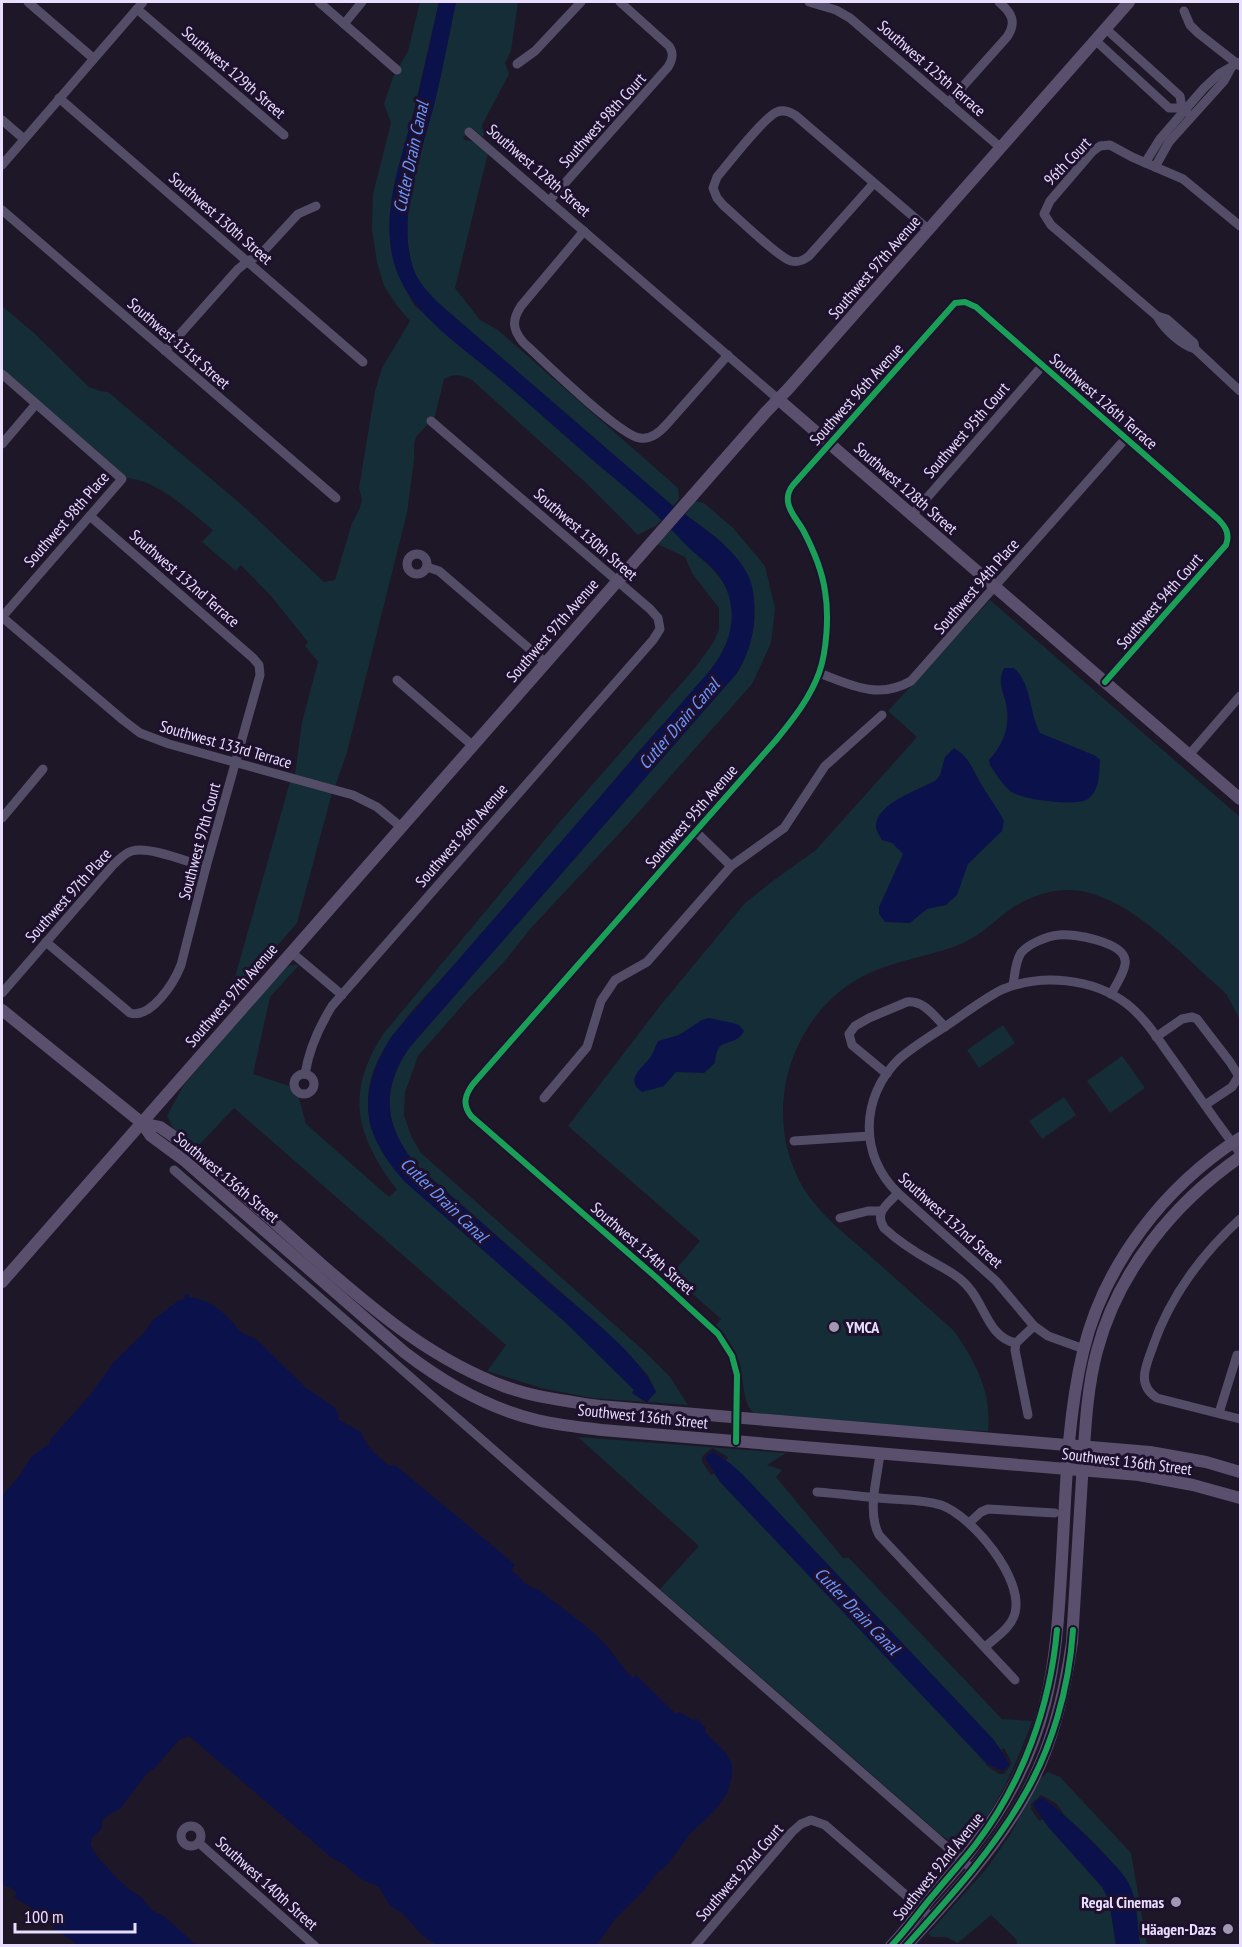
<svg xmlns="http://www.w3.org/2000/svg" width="1242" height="1947" font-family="'PT Sans Narrow',sans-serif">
<rect width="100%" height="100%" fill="#1e1728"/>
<g fill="#152d36" fill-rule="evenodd">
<path d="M420,2H439L390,214C388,255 395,269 414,305L648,506L661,520L657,525L638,535L585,482L472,380C461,375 455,373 444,379L435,416L416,437L414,444V460L407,513L347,752L335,787L295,775L302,722L318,662L305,646L308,642L271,596L241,565L236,571L202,542L213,530C190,512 158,480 127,478L2,371V306L34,333L89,387L100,391L108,392L242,505L324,582L335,580L352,523L359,510L362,500L359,488L375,391L382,368L410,321L398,307L384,286L377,262L372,229L373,194L391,123L384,104L393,77L408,51Z"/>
<path d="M456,2H518L511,51L505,63L509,74L482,125V129L487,133L482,137L472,128L463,138L465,140L472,141L488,153L455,288L480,320L498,330L678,488L679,499L673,506L451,314C436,301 420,287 413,268C396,215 422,153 435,101C443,68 449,35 456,2Z"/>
<path d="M695,501L704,503L733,528L765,566L775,608L771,643L752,684L629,823L531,928L503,963L468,999L418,1056L405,1092L404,1115L411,1136L421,1153L643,1350L670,1377L688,1405L647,1402L655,1392V1390L648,1375L602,1328L412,1161C383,1124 383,1086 409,1048L722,690C730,681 739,672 744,660C756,632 761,594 743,567C730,546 705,528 685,515Z"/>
<path d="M672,529C679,537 686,545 694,552C713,569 730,583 733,611C736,655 682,703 654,734C625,766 598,801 569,834C536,873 501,911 468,950C439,983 391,1027 375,1067C366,1089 367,1106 371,1129L615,1370L634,1390L632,1393L645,1402L592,1398L541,1388L487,1371L506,1345L234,1108L198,1146L173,1128L167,1116L183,1086L284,968L291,965H299L270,997L253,1074L289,1086L293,1094L299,1098L306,1124L389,1197L397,1190C356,1136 344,1093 384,1033L563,818L694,669L713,643L719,630V608L692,573L685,557L657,544Z"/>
<path d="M990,600L1240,817V1020L1227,995L1221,989C1181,954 1134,901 1081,891C1057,887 1032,895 1012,908C993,921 979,938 956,946C923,958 884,962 853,982C823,1001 803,1029 791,1063C775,1111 783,1165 815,1204C830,1223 850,1238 868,1254C896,1279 924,1304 953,1330C975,1360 992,1392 988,1431L955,1430L754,1413C742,1405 744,1376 739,1362C734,1348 726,1336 716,1325L721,1319L671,1275L700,1241L568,1126L660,1006L745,903L774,880L816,850L917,737L888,711Z"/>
<path d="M290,782L332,793L297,923L228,1002Z"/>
<path d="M1003,1025L1015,1043L979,1068L967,1050Z"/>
<path d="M1122,1056L1145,1088L1110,1113L1087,1081Z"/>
<path d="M1064,1097L1076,1115L1042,1139L1029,1121Z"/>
<path d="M578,1437L786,1453L767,1465L782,1470L776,1477L843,1558H849L1002,1719L1032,1721C1023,1748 985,1840 958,1846L941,1835L660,1589L699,1546ZM713,1448L728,1457L726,1461L743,1475L993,1739L1001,1750L1004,1748C1011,1761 1015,1762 1004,1774H999L986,1765V1763L714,1474L711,1475L702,1462V1457L709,1450Z"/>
<path d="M1048,1772L1060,1777L1131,1853L1147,1945H1140C1138,1929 1137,1911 1133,1895C1126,1871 1084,1832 1064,1815L1057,1804L1041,1795L1031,1804V1809L1039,1821L1043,1819L1102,1886L1109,1900L1116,1945H1017L1016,1939L991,1915L958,1943L946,1937H933L928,1934L987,1868L1010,1835L1041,1778Z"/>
</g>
<g fill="#0b124b">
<path d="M439,2H456C449,35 443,68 435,101C422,153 396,215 413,268C420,287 436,301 451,314L673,506C697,523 735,548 748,575C755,590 754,604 754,620C753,639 747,656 737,673L409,1048C379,1091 385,1128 418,1167C462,1206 506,1244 549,1283C582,1311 637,1352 655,1390L656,1392L647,1402L632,1393L634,1390L566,1323L405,1182C360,1132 357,1095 391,1037L712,668C730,645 738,616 726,588C718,568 700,559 686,545C658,514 627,489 596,463C563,435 532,406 500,379C465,349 413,316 397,272C376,216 404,154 417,99C425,67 432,34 439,2Z"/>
<path d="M1004,668H1014C1032,684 1029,712 1040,733L1096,756L1100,760C1099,774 1100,790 1088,799C1077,807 1020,800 1010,791C1002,784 996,774 990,765L989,760C1003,745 1011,726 1006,704C1003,690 997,682 1004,668Z"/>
<path d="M954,748C971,758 973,772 983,787C990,799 998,809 1004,821L1002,831L968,864L957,895L946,905L927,909L910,923L885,922L879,914V907L903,854L892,843L882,840C880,836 876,831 876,827C875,803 920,790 936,780L940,775L945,757Z"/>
<path d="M709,1018L733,1023L739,1025L744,1031C734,1050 717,1033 715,1063L704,1073L676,1072L664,1086L642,1092C625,1080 640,1070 649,1059C653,1054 655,1047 658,1041L679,1035L702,1020Z"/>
<path d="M185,1294H189V1297C207,1299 218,1307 230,1320C234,1323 236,1328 240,1331C245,1335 251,1336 257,1340L305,1387L334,1407L339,1415L338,1419L362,1433C363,1444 381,1459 390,1466L395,1465L505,1556L515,1565L512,1569L513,1572C521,1577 527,1589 538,1589C558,1606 581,1620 600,1639C613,1651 620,1666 633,1678L636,1675L676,1714L679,1712L693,1720L697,1719L706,1728L705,1732L725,1752L732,1764V1776L727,1794L713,1812L690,1834L667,1865L657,1873L644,1890L615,1919L597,1945L439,1946L424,1937L402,1913L390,1906L379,1887L359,1878L345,1865L332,1858L189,1736L179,1740L154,1769L148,1772L119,1810L111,1813L102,1820V1828L92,1838L90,1845L100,1860L120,1881L130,1890L141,1897L153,1911L164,1916L194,1943L199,1945H78L54,1928L50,1917C43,1915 20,1902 15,1897L16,1892L9,1887L2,1885V1496L19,1476L31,1457L50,1443V1440L90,1395L114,1362L144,1333L153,1320L178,1301L184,1299Z"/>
<path d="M712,1451L731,1464L743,1475L993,1739L1009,1763V1765L1003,1771L986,1763L720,1482L705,1458Z"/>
<path d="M1040,1798H1043C1065,1814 1084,1834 1104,1854C1112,1863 1122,1871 1128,1882C1138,1900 1137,1925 1140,1945H1116L1109,1900L1102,1887L1049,1828L1035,1808L1033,1804Z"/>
</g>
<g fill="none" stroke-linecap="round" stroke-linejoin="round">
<g stroke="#544d68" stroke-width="9">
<path d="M28,2L93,58"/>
<path d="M319,2L397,70"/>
<path d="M809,2L836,10L850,18L1001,148"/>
<path d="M137,9L284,135"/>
<path d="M1184,11L1190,25L1198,33L1240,66"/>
<path d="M344,24L362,2"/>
<path d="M1105,28L1180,96L1182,108L1187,112"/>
<path d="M1095,40L1169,108H1182"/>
<path d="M517,64L535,51L581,2"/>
<path d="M59,98L363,362"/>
<path d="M948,103L1007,37C1017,22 1012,13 999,2"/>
<path d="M2,120L24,139"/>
<path d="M469,132L778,399"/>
<path d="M1145,163L1160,139L1204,88L1219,74L1240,62"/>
<path d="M2,165L143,2"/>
<path d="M1155,167L1169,142L1224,81L1231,68"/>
<path d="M874,183L809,256C804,260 799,263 791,261C779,258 737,217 724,206L717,198L713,188L717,177C728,164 764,117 777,112C784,109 790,112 795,115L929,230"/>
<path d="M549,201L668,67C673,59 674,53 669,46L620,2"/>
<path d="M2,210L336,498"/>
<path d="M1240,226L1183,179L1132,157L1110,145L1100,146L1092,152L1050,201L1044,214L1051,225L1157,316C1164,329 1181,345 1195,349L1240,391"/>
<path d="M584,231L521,306C512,320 512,329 523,342C542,360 620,436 640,438C651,440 660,432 667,424L728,355"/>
<path d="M1157,316L1167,319L1194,343L1195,349"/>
<path d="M165,351L238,269L248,261L260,255L298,214L316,206"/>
<path d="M2,374L122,479L2,617"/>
<path d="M2,444L36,404"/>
<path d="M912,515L1043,365"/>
<circle cx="417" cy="564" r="10"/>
<path d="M427,567L439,571L546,663"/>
<path d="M2,617L123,720L140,733L169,744L353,795L377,807L401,827"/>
<path d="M819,673C851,685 878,700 911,681L1126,438"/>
<path d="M397,680L472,745"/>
<path d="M1189,755L1240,696"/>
<path d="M2,818L43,769"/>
<path d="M695,831L731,866"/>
<path d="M46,942L130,1013C151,1019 174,983 181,965L206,867L260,675L259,665L253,658L90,516"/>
<path d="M291,952L342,995"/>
<path d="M1013,985C1015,974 1015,962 1021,953C1028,944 1047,936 1059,935C1073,933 1123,942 1125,960C1127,968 1115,987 1111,994"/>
<path d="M2,993L113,865C119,860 124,853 132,851C150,846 187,862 206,867"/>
<path d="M1156,1037L1182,1019L1192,1017L1197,1019L1230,1062L1238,1075L1237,1079L1232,1087L1205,1105"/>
<path d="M305,1074C309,1049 319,1027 332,1006L653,640L660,629L658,618L650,609L431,421"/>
<path d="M887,1074L852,1045L849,1034L855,1026L869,1018L907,1002C924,1000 935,1017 945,1027"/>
<circle cx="304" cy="1084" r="10"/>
<path d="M544,1098L587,1047L601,1001L615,980L647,962L731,866L784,828L825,766L882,715"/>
<path d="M794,1141L869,1136"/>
<path d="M174,1170L972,1869"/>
<path d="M898,1193C887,1205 874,1212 884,1228C898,1241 915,1252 931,1261C943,1268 960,1276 969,1288C985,1306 989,1338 1016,1343"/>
<path d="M840,1218L868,1211H881"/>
<path d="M1240,1219C1201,1255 1169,1298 1152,1349C1145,1368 1137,1385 1157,1398L1240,1419"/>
<path d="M1084,1349L1048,1336L1034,1326L996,1281L898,1193C859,1156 860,1097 899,1059C915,1045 934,1034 952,1022C968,1011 984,999 1001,990C1041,973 1093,978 1127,1004C1145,1018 1158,1039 1171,1057C1194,1089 1216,1122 1240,1153"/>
<path d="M1219,1413L1237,1355"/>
<path d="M1028,1415L1015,1350L1016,1343L1034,1326"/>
<path d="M736,1442L737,1375L732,1356L718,1334L658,1279L471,1116C462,1104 465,1095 473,1084L777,739C793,719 810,698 819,673C827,651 829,614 825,591C822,570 813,549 803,530C798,521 789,512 788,502C787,495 789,490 793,485L955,303L965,302L976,307L1218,519C1226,527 1230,534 1226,545L1105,682"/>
<path d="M880,1454C877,1479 867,1512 879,1535L1015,1680"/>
<path d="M817,1492C842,1494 866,1497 891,1499C907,1500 925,1500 941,1505C972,1516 1024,1578 1015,1613C1011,1628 996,1637 985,1647"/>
<path d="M969,1523L981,1512L988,1509L1055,1513"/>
<circle cx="191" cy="1836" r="10"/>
<path d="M199,1843L315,1946"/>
<path d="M695,1946L792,1832L801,1824L811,1820L825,1825L931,1917"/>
</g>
<g stroke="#5a506e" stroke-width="12">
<path d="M778,399L1240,799"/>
<path d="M2,1010L142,1123L151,1136L185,1161L404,1352C443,1382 485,1407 533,1419C555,1425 579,1427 602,1430L1139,1475L1193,1485L1240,1498"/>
<path d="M142,1123L160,1127L186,1145C232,1184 277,1225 322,1265C380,1315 433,1360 506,1387C536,1398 568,1401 599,1406L1150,1452L1206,1462L1240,1472"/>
<path d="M2,1282L766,412L789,388L1129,2"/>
<path d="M891,1946C906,1931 918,1913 932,1896C947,1879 963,1862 976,1843C1008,1802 1032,1754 1045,1704C1057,1656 1059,1607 1062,1558C1066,1489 1067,1419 1083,1352C1104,1264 1165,1186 1240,1138"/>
<path d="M906,1946C948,1900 992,1853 1023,1799C1051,1750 1064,1697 1072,1642C1075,1587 1079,1533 1082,1478C1085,1436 1086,1392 1097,1351C1118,1271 1174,1203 1240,1157"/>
</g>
<g stroke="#1d112e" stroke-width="10">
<g id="cycleway">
<path d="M736,1442L737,1375L732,1356L718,1334L658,1279L471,1116C462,1104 465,1095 473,1084L777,739C793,719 810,698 819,673C827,651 829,614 825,591C822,570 813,549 803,530C798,521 789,512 788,502C787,495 789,490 793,485L955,303L965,302L976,307L1218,519C1226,527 1230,534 1226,545L1105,682"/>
<path d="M891,1946C907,1930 920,1910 935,1893C948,1877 963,1861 976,1844C1023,1782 1050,1707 1057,1630"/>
<path d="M906,1946C947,1900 991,1853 1022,1799C1052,1749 1069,1688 1073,1630"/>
</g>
</g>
<use href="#cycleway" stroke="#1a9f57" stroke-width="6"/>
</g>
<g fill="#a398b4" stroke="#1d112e" stroke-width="2">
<circle cx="834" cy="1327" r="6"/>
<circle cx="1176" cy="1902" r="6"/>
<circle cx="1228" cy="1929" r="6"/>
</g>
<g text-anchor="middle" stroke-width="6" stroke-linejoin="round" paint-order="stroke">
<g font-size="16" fill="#eadeff" stroke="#1d112e">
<text transform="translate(932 68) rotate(41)" y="6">Southwest 125th Terrace</text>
<text transform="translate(234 72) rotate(41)" y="6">Southwest 129th Street</text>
<text transform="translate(602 120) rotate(-48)" y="6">Southwest 98th Court</text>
<text transform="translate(1067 161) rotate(-46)" y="6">96th Court</text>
<text transform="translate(539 170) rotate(41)" y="6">Southwest 128th Street</text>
<text transform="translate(221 218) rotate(41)" y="6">Southwest 130th Street</text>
<text transform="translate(874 267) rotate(-49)" y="6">Southwest 97th Avenue</text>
<text transform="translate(179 343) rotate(41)" y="6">Southwest 131st Street</text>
<text transform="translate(856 394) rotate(-48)" y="6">Southwest 96th Avenue</text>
<text transform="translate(1104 401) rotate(41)" y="6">Southwest 126th Terrace</text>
<text transform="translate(966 430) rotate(-49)" y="6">Southwest 95th Court</text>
<text transform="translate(906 488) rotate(41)" y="6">Southwest 128th Street</text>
<text transform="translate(66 519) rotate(-49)" y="6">Southwest 98th Place</text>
<text transform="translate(586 534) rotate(41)" y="6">Southwest 130th Street</text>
<text transform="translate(185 578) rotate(41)" y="6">Southwest 132nd Terrace</text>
<text transform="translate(976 586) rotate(-49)" y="6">Southwest 94th Place</text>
<text transform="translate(1159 601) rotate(-49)" y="6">Southwest 94th Court</text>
<text transform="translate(552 630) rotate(-49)" y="6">Southwest 97th Avenue</text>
<text transform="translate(226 744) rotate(16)" y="6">Southwest 133rd Terrace</text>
<text transform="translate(691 816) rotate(-49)" y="6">Southwest 95th Avenue</text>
<text transform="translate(461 835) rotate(-49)" y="6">Southwest 96th Avenue</text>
<text transform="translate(199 841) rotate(-75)" y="6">Southwest 97th Court</text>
<text transform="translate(68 895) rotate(-48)" y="6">Southwest 97th Place</text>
<text transform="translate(231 995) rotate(-49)" y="6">Southwest 97th Avenue</text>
<text transform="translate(227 1177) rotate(40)" y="6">Southwest 136th Street</text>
<text transform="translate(951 1220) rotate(42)" y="6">Southwest 132nd Street</text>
<text transform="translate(643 1248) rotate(41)" y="6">Southwest 134th Street</text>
<text transform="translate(643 1416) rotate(6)" y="6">Southwest 136th Street</text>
<text transform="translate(1127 1461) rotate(7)" y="6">Southwest 136th Street</text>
<text transform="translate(938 1866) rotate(-51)" y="6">Southwest 92nd Avenue</text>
<text transform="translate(739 1872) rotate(-49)" y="6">Southwest 92nd Court</text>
<text transform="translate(267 1883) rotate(42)" y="6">Southwest 140th Street</text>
</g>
<g font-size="16" font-weight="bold" fill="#eadeff" stroke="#1d112e" text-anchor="end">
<text x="846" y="1333" text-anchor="start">YMCA</text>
<text x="1164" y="1908">Regal Cinemas</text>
<text x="1216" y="1935">Häagen-Dazs</text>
</g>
<g font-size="18" font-style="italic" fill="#6c97ff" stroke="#1d112e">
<text transform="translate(411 157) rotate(-78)" y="6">Cutler Drain Canal</text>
<text transform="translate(679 724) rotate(-49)" y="6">Cutler Drain Canal</text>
<text transform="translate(444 1200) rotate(44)" y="6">Cutler Drain Canal</text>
<text transform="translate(857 1611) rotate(46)" y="6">Cutler Drain Canal</text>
</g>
</g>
<rect width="1242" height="1947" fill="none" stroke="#eadeff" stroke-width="6"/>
<path d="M15 1923v9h120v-9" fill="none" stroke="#eadeff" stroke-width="3"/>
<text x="24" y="1923" font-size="18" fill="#eadeff" stroke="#1d112e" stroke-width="4.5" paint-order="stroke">100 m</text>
</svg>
